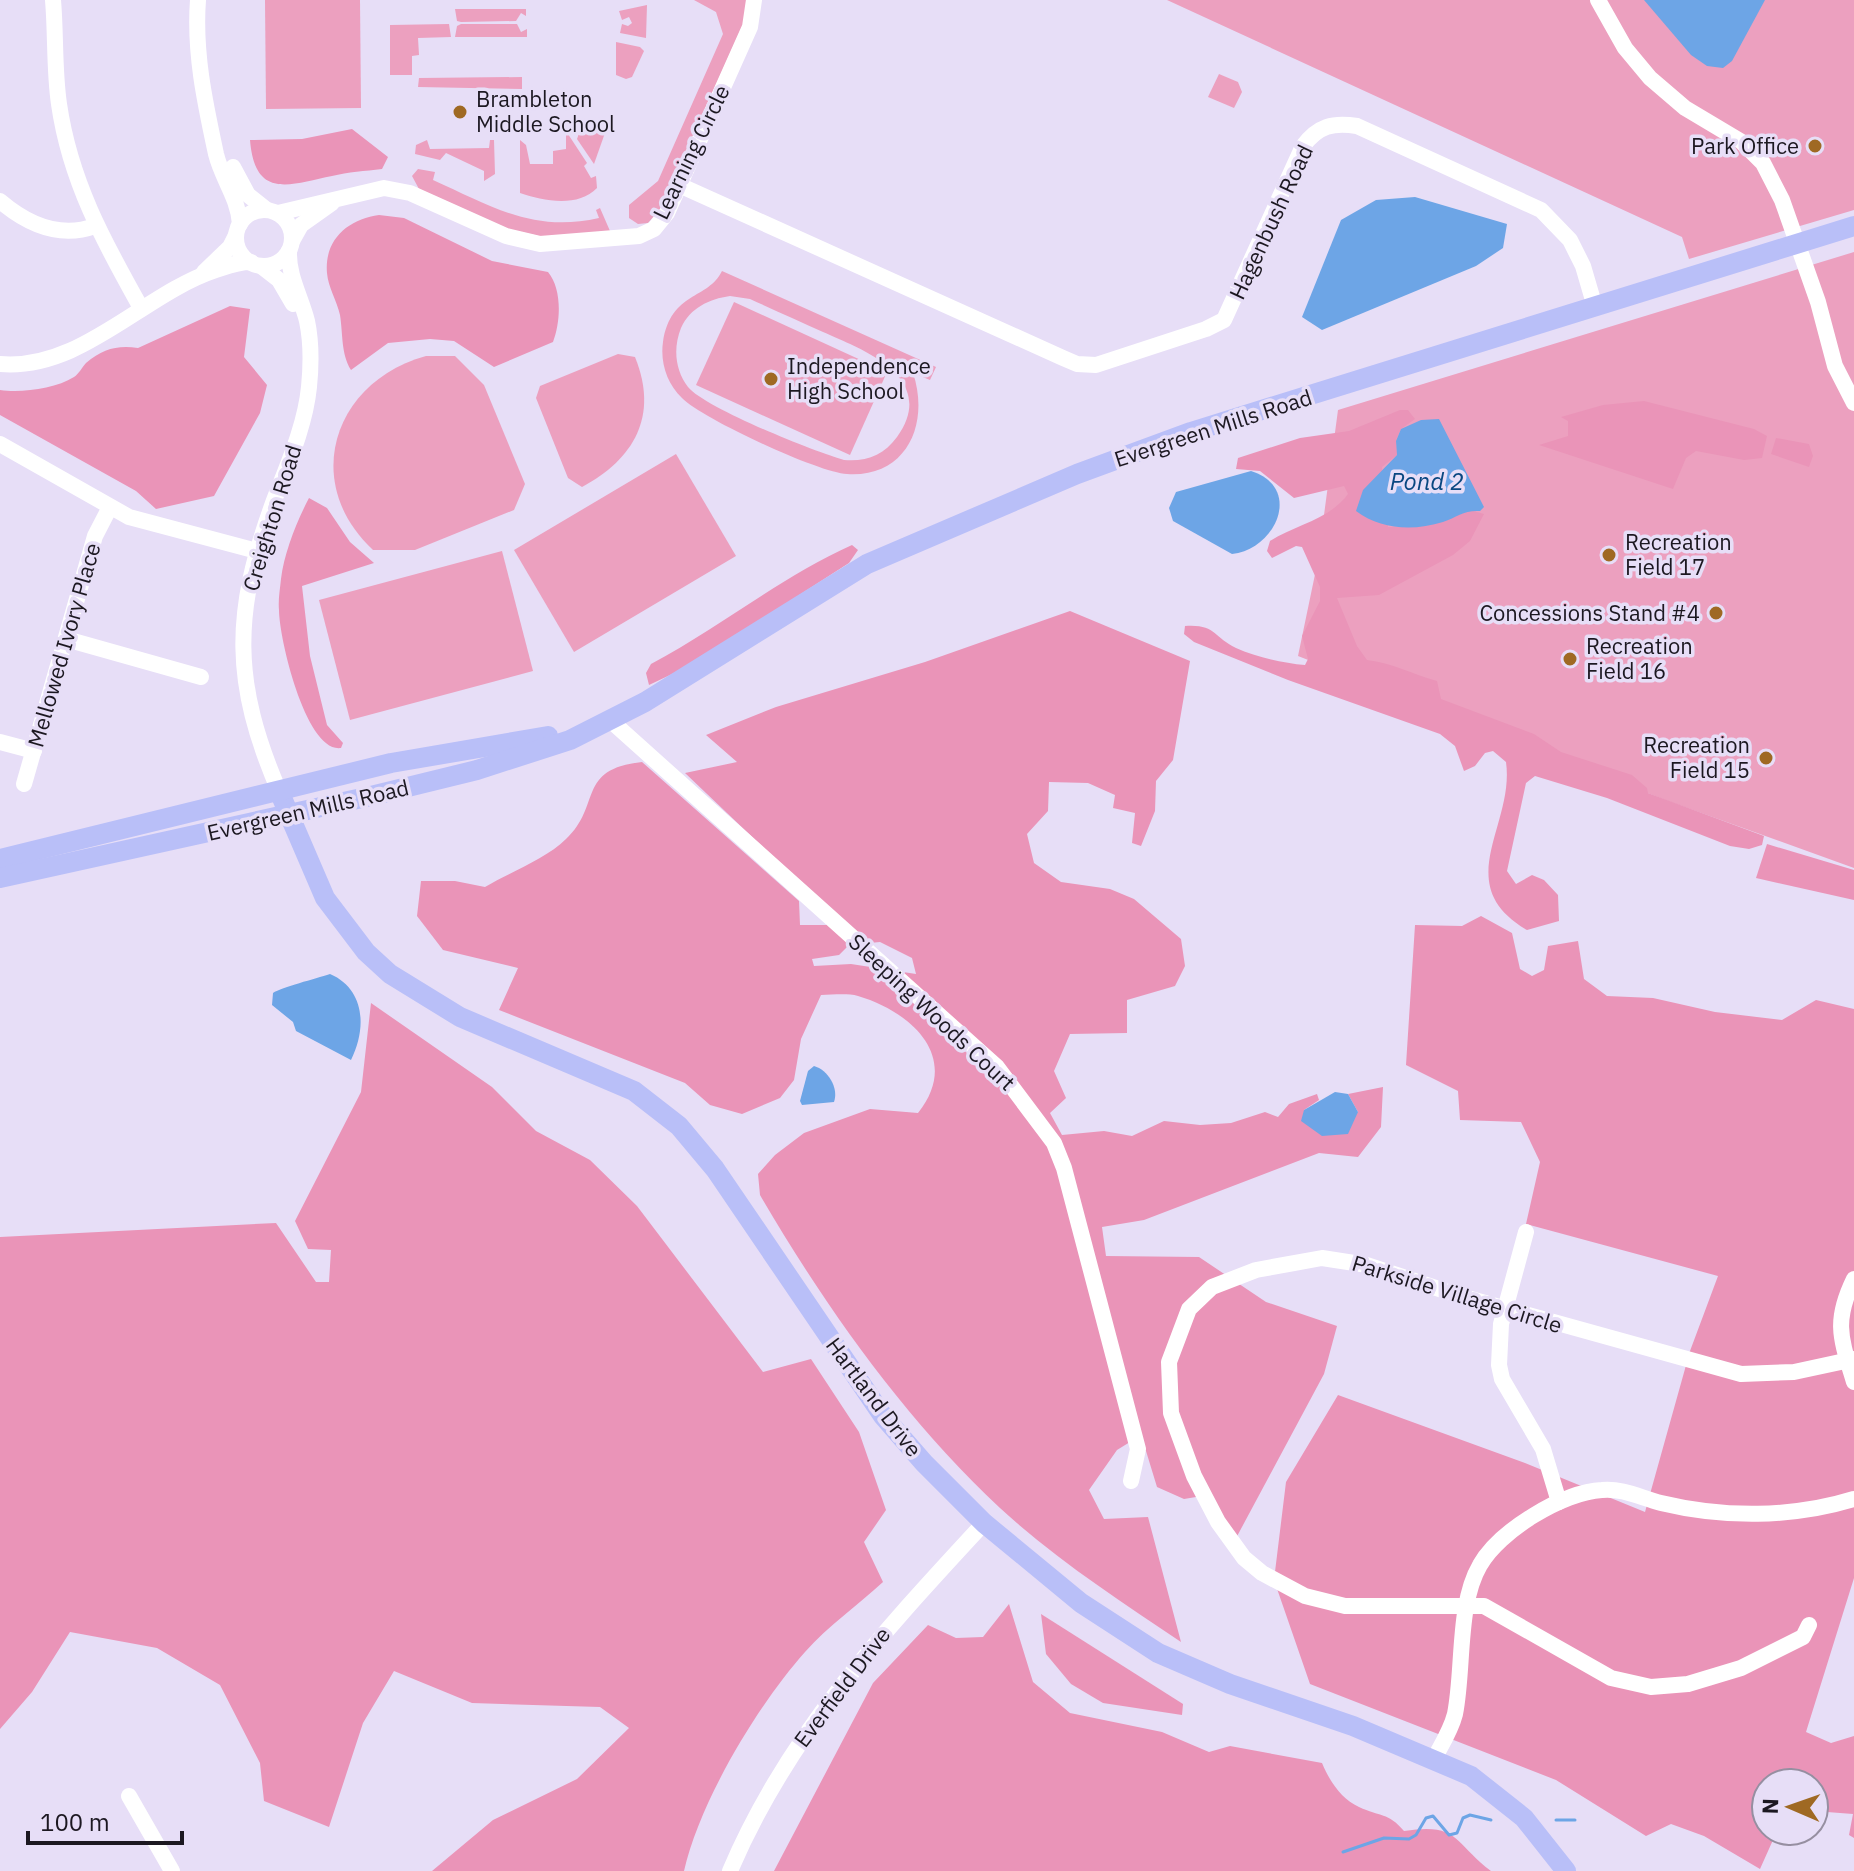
<svg xmlns="http://www.w3.org/2000/svg" width="1854" height="1871" font-family="'IBM Plex Sans',sans-serif">
<rect width="100%" height="100%" fill="#e7def7"/>
<g fill="#eca0bf" fill-rule="evenodd">
<path d="M265,0H360L361,108L266,109Z"/>
<path d="M694,0H747L745,20L660,209L648,223L638,224L629,218V205L658,181L723,34L716,12Z"/>
<path d="M1167,0H1854V210L1689,259L1682,237Z"/>
<path d="M647,5L646,38L620,33L622,24L628,26L632,23L629,17L622,20L619,11Z"/>
<path d="M455,9H526V16L521,13L516,21L461,22L457,21Z"/>
<path d="M449,24L451,37L418,38L419,55L412,56V75H390V25Z"/>
<path d="M461,24H517L521,32L527,29V37H455L457,26Z"/>
<path d="M616,42L640,47L644,51L632,77L626,79L616,75Z"/>
<path d="M1219,74L1238,82L1242,92L1234,108L1208,97Z"/>
<path d="M522,77V89L418,87L419,78Z"/>
<path d="M581,128L606,130L594,164L577,139Z"/>
<path d="M566,131L587,163L584,166L591,178L596,176L597,188C578,208 543,201 520,193V140L526,145L530,164H553V151L566,149Z"/>
<path d="M427,140L430,149L489,148L490,140H494L495,174L484,181V171L446,153L440,160L415,154L416,145Z"/>
<path d="M418,169L435,172L433,180C491,206 533,233 599,218L596,210L600,208L610,231L543,237L508,229L419,189L412,176Z"/>
<path d="M1854,252V868L1668,801L1298,656L1318,560L1338,410Z"/>
<path d="M722,271L936,367L930,380L913,373C930,423 907,478 847,474C819,473 701,418 682,398C667,384 660,362 663,342C671,291 708,300 722,271ZM730,296L750,299C774,310 799,321 823,332C864,350 939,378 897,437C884,455 866,462 844,460C815,452 705,408 688,387C675,370 673,348 681,328C690,308 709,299 730,296Z"/>
<path d="M734,302L887,372L850,455L696,385Z"/>
<path d="M618,354L635,357C659,416 634,459 582,487L568,478L536,398L540,386Z"/>
<path d="M426,356H455L484,385L525,484L514,510L415,550H373C300,482 334,381 426,356Z"/>
<path d="M676,454L736,556L574,652L514,550Z"/>
<path d="M502,551L533,671L350,720L319,600Z"/>
</g>
<g fill="#ea94b8" fill-rule="evenodd">
<path d="M352,129L388,157L382,169C365,171 348,172 332,176C291,184 255,201 250,140L302,139Z"/>
<path d="M379,215L404,218L492,261L548,272C562,289 561,321 553,342L494,367L454,341L430,339L388,343L351,370C341,354 343,334 340,315C337,301 328,287 327,273C324,239 349,219 379,215Z"/>
<path d="M230,306L250,309L244,357L267,385L260,413L214,496L156,509L136,491L0,415V390C21,393 55,389 74,377C79,374 82,367 86,363C103,349 117,345 138,348Z"/>
<path d="M1644,401L1754,429L1767,436L1762,458L1744,460L1696,451L1686,458L1673,489L1539,445L1568,436V421L1561,417L1603,405Z"/>
<path d="M1400,410H1408L1415,419L1401,429L1396,440L1397,455L1382,467L1388,527L1426,526L1470,510L1484,514L1470,541L1453,555L1379,595L1337,598L1357,646L1367,660C1392,663 1412,674 1437,681L1441,699L1534,734L1561,752L1632,775L1647,788L1648,793L1764,836L1762,845L1749,849L1730,846L1607,798L1535,776L1526,783L1507,871L1516,884L1532,875L1544,880L1558,895L1559,921L1527,930C1449,884 1515,826 1506,762L1493,751L1485,753L1475,766L1464,771L1455,746L1440,734L1288,680L1194,642L1184,634L1185,626C1216,624 1213,637 1236,648C1256,657 1283,663 1305,665L1308,659L1302,636L1320,601V587L1302,547L1296,546L1272,558L1267,551L1270,541C1297,524 1329,520 1348,494L1344,486L1294,498L1260,471L1236,469L1238,458L1300,438L1349,431Z"/>
<path d="M1776,438L1809,444L1813,456L1809,467L1771,454Z"/>
<path d="M309,498L327,508L350,542L374,563L302,586L310,656L327,725L343,743L341,748C306,753 279,638 279,610C278,600 280,589 281,579C284,553 297,521 309,498Z"/>
<path d="M852,545L858,550L849,563L689,666L649,685L646,673L651,664C720,627 781,577 852,545Z"/>
<path d="M1070,611L1190,661L1173,760L1156,781L1155,811L1141,846L1132,843L1135,813L1113,808L1115,795L1088,783L1049,782L1048,811L1027,834L1034,863L1061,882L1110,889L1134,899L1181,939L1185,966L1175,986L1127,1000V1033L1070,1034L1054,1071L1066,1098L1050,1113L1062,1135L1104,1131L1132,1136L1164,1121L1200,1125L1231,1123L1265,1112L1278,1117L1289,1104L1317,1094L1319,1100L1304,1110L1358,1112L1348,1094L1383,1087L1381,1127L1358,1157L1319,1153L1144,1220L1102,1227L1106,1256L1199,1257L1266,1302L1337,1326L1324,1374L1235,1540L1208,1495L1184,1499L1157,1487L1146,1451L1130,1442L1117,1450L1089,1490L1104,1519L1148,1517L1181,1642C1119,1600 1055,1559 1000,1508C904,1418 826,1308 760,1195L758,1174L775,1155L804,1133L870,1109L918,1113C962,1058 912,1012 858,996C847,993 832,995 821,995L801,1039L794,1080L780,1098L742,1114L710,1105L685,1083L499,1010L518,968L443,950L417,916L421,881H455L485,887C510,872 546,859 566,839C602,806 576,769 642,762L799,901L800,925H826L836,917L685,773L737,762L706,735L776,707L925,662ZM880,942L912,958L916,974L851,964L814,966L812,959L839,955L849,945ZM900,991L999,1062L995,1078H994Z"/>
<path d="M1767,844L1854,870V900L1756,878Z"/>
<path d="M1481,916L1512,933L1520,969L1532,976L1544,970L1548,946L1578,941L1584,979L1607,996L1653,998L1715,1012L1782,1020L1816,1000L1854,1009V1578L1806,1732L1831,1743L1854,1736V1838L1849,1835L1853,1814L1814,1811V1783H1766V1831H1777L1760,1869L1704,1836L1671,1824L1646,1836L1556,1780L1310,1684L1274,1580L1286,1482L1338,1395L1525,1463L1645,1512L1690,1351L1718,1276L1526,1224L1540,1162L1521,1122L1460,1120L1458,1091L1406,1065L1415,925L1462,926Z"/>
<path d="M371,1003L492,1087L536,1131L590,1160L637,1206L763,1372L811,1359L859,1432L886,1510L864,1542L883,1582C858,1605 828,1626 805,1652C757,1706 700,1801 684,1871H432L493,1820L577,1779L629,1728L600,1707L472,1703L394,1671L363,1723L329,1827L264,1801L260,1763L220,1685L157,1648L70,1632L32,1692L0,1729V1237L276,1223L316,1282H329L331,1250L308,1249L295,1221L361,1092Z"/>
<path d="M1009,1604L1033,1682L1070,1713L1162,1732L1209,1752L1230,1746L1322,1763C1329,1780 1341,1799 1359,1807C1380,1817 1388,1812 1404,1831C1459,1822 1454,1843 1491,1871H774L873,1683L928,1625L956,1638L983,1637Z"/>
<path d="M1041,1614L1183,1704L1182,1715L1103,1703L1071,1684L1046,1654Z"/>
</g>
<g fill="#6da5e6">
<path d="M1644,0H1765L1732,61L1723,68L1707,66L1691,55Z"/>
<path d="M1415,197L1507,224L1503,248L1476,266L1322,330L1302,317L1341,220L1376,200Z"/>
<path d="M1439,419L1484,507L1480,511C1464,510 1457,517 1443,522C1414,531 1381,530 1356,511L1363,490L1397,455L1396,441L1401,429L1421,420Z"/>
<path d="M1251,471C1304,488 1275,550 1232,554L1173,521L1169,508L1176,492Z"/>
<path d="M330,974C365,989 367,1028 351,1060L296,1031L293,1022L272,1005L273,993C282,987 315,979 330,974Z"/>
<path d="M814,1066C828,1070 839,1088 834,1102L802,1105L800,1101L808,1071Z"/>
<path d="M1335,1092L1348,1094L1358,1112L1348,1134L1322,1136L1301,1121L1304,1110Z"/>
</g>
<g fill="none" stroke-linecap="round" stroke-linejoin="round">
<g stroke="#6da5e6" stroke-width="3">
<path d="M1556,1820H1575"/>
<path d="M1343,1852L1384,1838L1409,1839L1416,1835L1426,1818L1433,1816L1449,1835L1457,1833L1463,1818L1470,1815L1491,1820"/>
</g>
<g stroke="#fff" stroke-width="16">
<path d="M53,0C56,35 54,70 59,104C70,181 104,242 141,308"/>
<path d="M198,0C194,53 205,103 216,154C222,179 238,197 240,224"/>
<path d="M1598,0L1625,48L1650,78L1685,108L1742,142L1763,163L1782,200L1818,302L1835,366L1854,403"/>
<path d="M233,167L248,195L267,210"/>
<path d="M679,185L1063,358L1077,364L1096,365L1206,329L1224,320L1303,146C1318,126 1333,122 1357,126L1541,210L1570,240L1583,266L1595,307"/>
<path d="M0,201C27,224 59,239 95,226"/>
<circle cx="264" cy="238" r="28"/>
<path d="M278,213L384,188L410,193L506,236L540,244L639,236L654,229L667,213L750,27L754,0"/>
<path d="M292,241L301,225L332,203"/>
<path d="M261,266L279,280L293,304"/>
<path d="M204,272L230,247L236,235"/>
<path d="M0,364C81,371 143,294 216,270C228,266 237,262 251,262"/>
<path d="M0,444L129,517L257,551"/>
<path d="M66,639L201,677"/>
<path d="M610,720L997,1067L1054,1143L1064,1168L1138,1449L1131,1481"/>
<path d="M0,742L34,751"/>
<path d="M24,784L95,536L110,507"/>
<path d="M279,791C232,682 233,613 273,503C287,466 305,427 309,387C311,367 311,340 307,321C301,297 288,276 289,251"/>
<path d="M1526,1232L1501,1324L1499,1365L1502,1379L1543,1449L1559,1502"/>
<path d="M1854,1279C1833,1322 1841,1339 1854,1382"/>
<path d="M1809,1625L1803,1637L1741,1668L1688,1684L1651,1687L1611,1678L1484,1606H1345L1305,1596L1262,1573L1244,1558L1218,1522L1194,1476L1171,1413L1169,1362L1189,1309L1212,1287L1256,1270L1322,1258L1367,1265L1460,1296L1741,1374L1794,1372L1854,1359"/>
<path d="M1434,1759C1442,1744 1451,1730 1455,1714C1464,1669 1457,1604 1480,1565C1499,1531 1563,1492 1602,1490C1623,1488 1641,1498 1661,1503C1723,1518 1793,1518 1854,1499"/>
<path d="M129,1796L172,1871"/>
<path d="M730,1871C788,1734 885,1630 984,1523"/>
</g>
<g stroke="#b9bff8" stroke-width="20">
<path d="M279,791L325,898L366,952L390,974L460,1017L634,1091L679,1126L715,1169L883,1416L924,1463L984,1523L1081,1603L1158,1653L1230,1684L1353,1726L1471,1776L1524,1818L1566,1871"/>
<path d="M0,859L391,763L548,736"/>
<path d="M0,878L371,796L477,770L570,740L645,702L867,564L1077,474L1191,432L1854,226"/>
</g>
</g>
<g fill="#9f6923" stroke="#e7def7" stroke-width="3">
<circle cx="460" cy="112" r="8"/>
<circle cx="1815" cy="146" r="8"/>
<circle cx="771" cy="379" r="8"/>
<circle cx="1609" cy="555" r="8"/>
<circle cx="1716" cy="613" r="8"/>
<circle cx="1570" cy="659" r="8"/>
<circle cx="1766" cy="758" r="8"/>
</g>
<g text-anchor="middle" stroke-width="7" stroke-linejoin="round" paint-order="stroke">
<g font-size="22" fill="#1c1821" stroke="#e7def7" text-anchor="start">
<text x="476" y="107">Brambleton<tspan x="476" dy="25">Middle School</tspan></text>
<text x="1799" y="154" text-anchor="end">Park Office</text>
<text x="787" y="374">Independence<tspan x="787" dy="25">High School</tspan></text>
<text x="1625" y="550">Recreation<tspan x="1625" dy="25">Field 17</tspan></text>
<text x="1700" y="621" text-anchor="end">Concessions Stand #4</text>
<text x="1586" y="654">Recreation<tspan x="1586" dy="25">Field 16</tspan></text>
<text x="1750" y="753" text-anchor="end">Recreation<tspan x="1750" dy="25">Field 15</tspan></text>
</g>
<g font-size="22" fill="#1c1821" stroke="#e7def7">
<text transform="translate(691 152) rotate(-64)" y="8">Learning Circle</text>
<text transform="translate(1271 222) rotate(-65)" y="8">Hagenbush Road</text>
<text transform="translate(1213 428) rotate(-18)" y="8">Evergreen Mills Road</text>
<text transform="translate(272 518) rotate(-73)" y="8">Creighton Road</text>
<text transform="translate(64 645) rotate(-74)" y="8">Mellowed Ivory Place</text>
<text transform="translate(308 810) rotate(-13)" y="8">Evergreen Mills Road</text>
<text transform="translate(932 1012) rotate(43)" y="8">Sleeping Woods Court</text>
<text transform="translate(1457 1294) rotate(17)" y="8">Parkside Village Circle</text>
<text transform="translate(874 1397) rotate(53)" y="8">Hartland Drive</text>
<text transform="translate(842 1687) rotate(-53)" y="8">Everfield Drive</text>
</g>
<g font-size="24" font-style="italic" fill="#094781" stroke="#e7def7">
<text x="1427" y="490">Pond 2</text>
</g>
</g>
<g transform="translate(1790 1807) rotate(272)"><circle r="38" fill="#e7def7" stroke="#968fa1" stroke-width="2"/>
<path d="M0-6L14 30L0 20L-14 30Z" fill="#9f6923"/>
<text y="-12" font-size="22" font-weight="bold" text-anchor="middle" fill="#1c1821">N</text>
</g>
<path d="M28 1831v12h154v-12" fill="none" stroke="#1c1821" stroke-width="4"/>
<text x="40" y="1831" font-size="24" fill="#1c1821" stroke="#e7def7" stroke-width="6" paint-order="stroke">100 m</text>
</svg>
